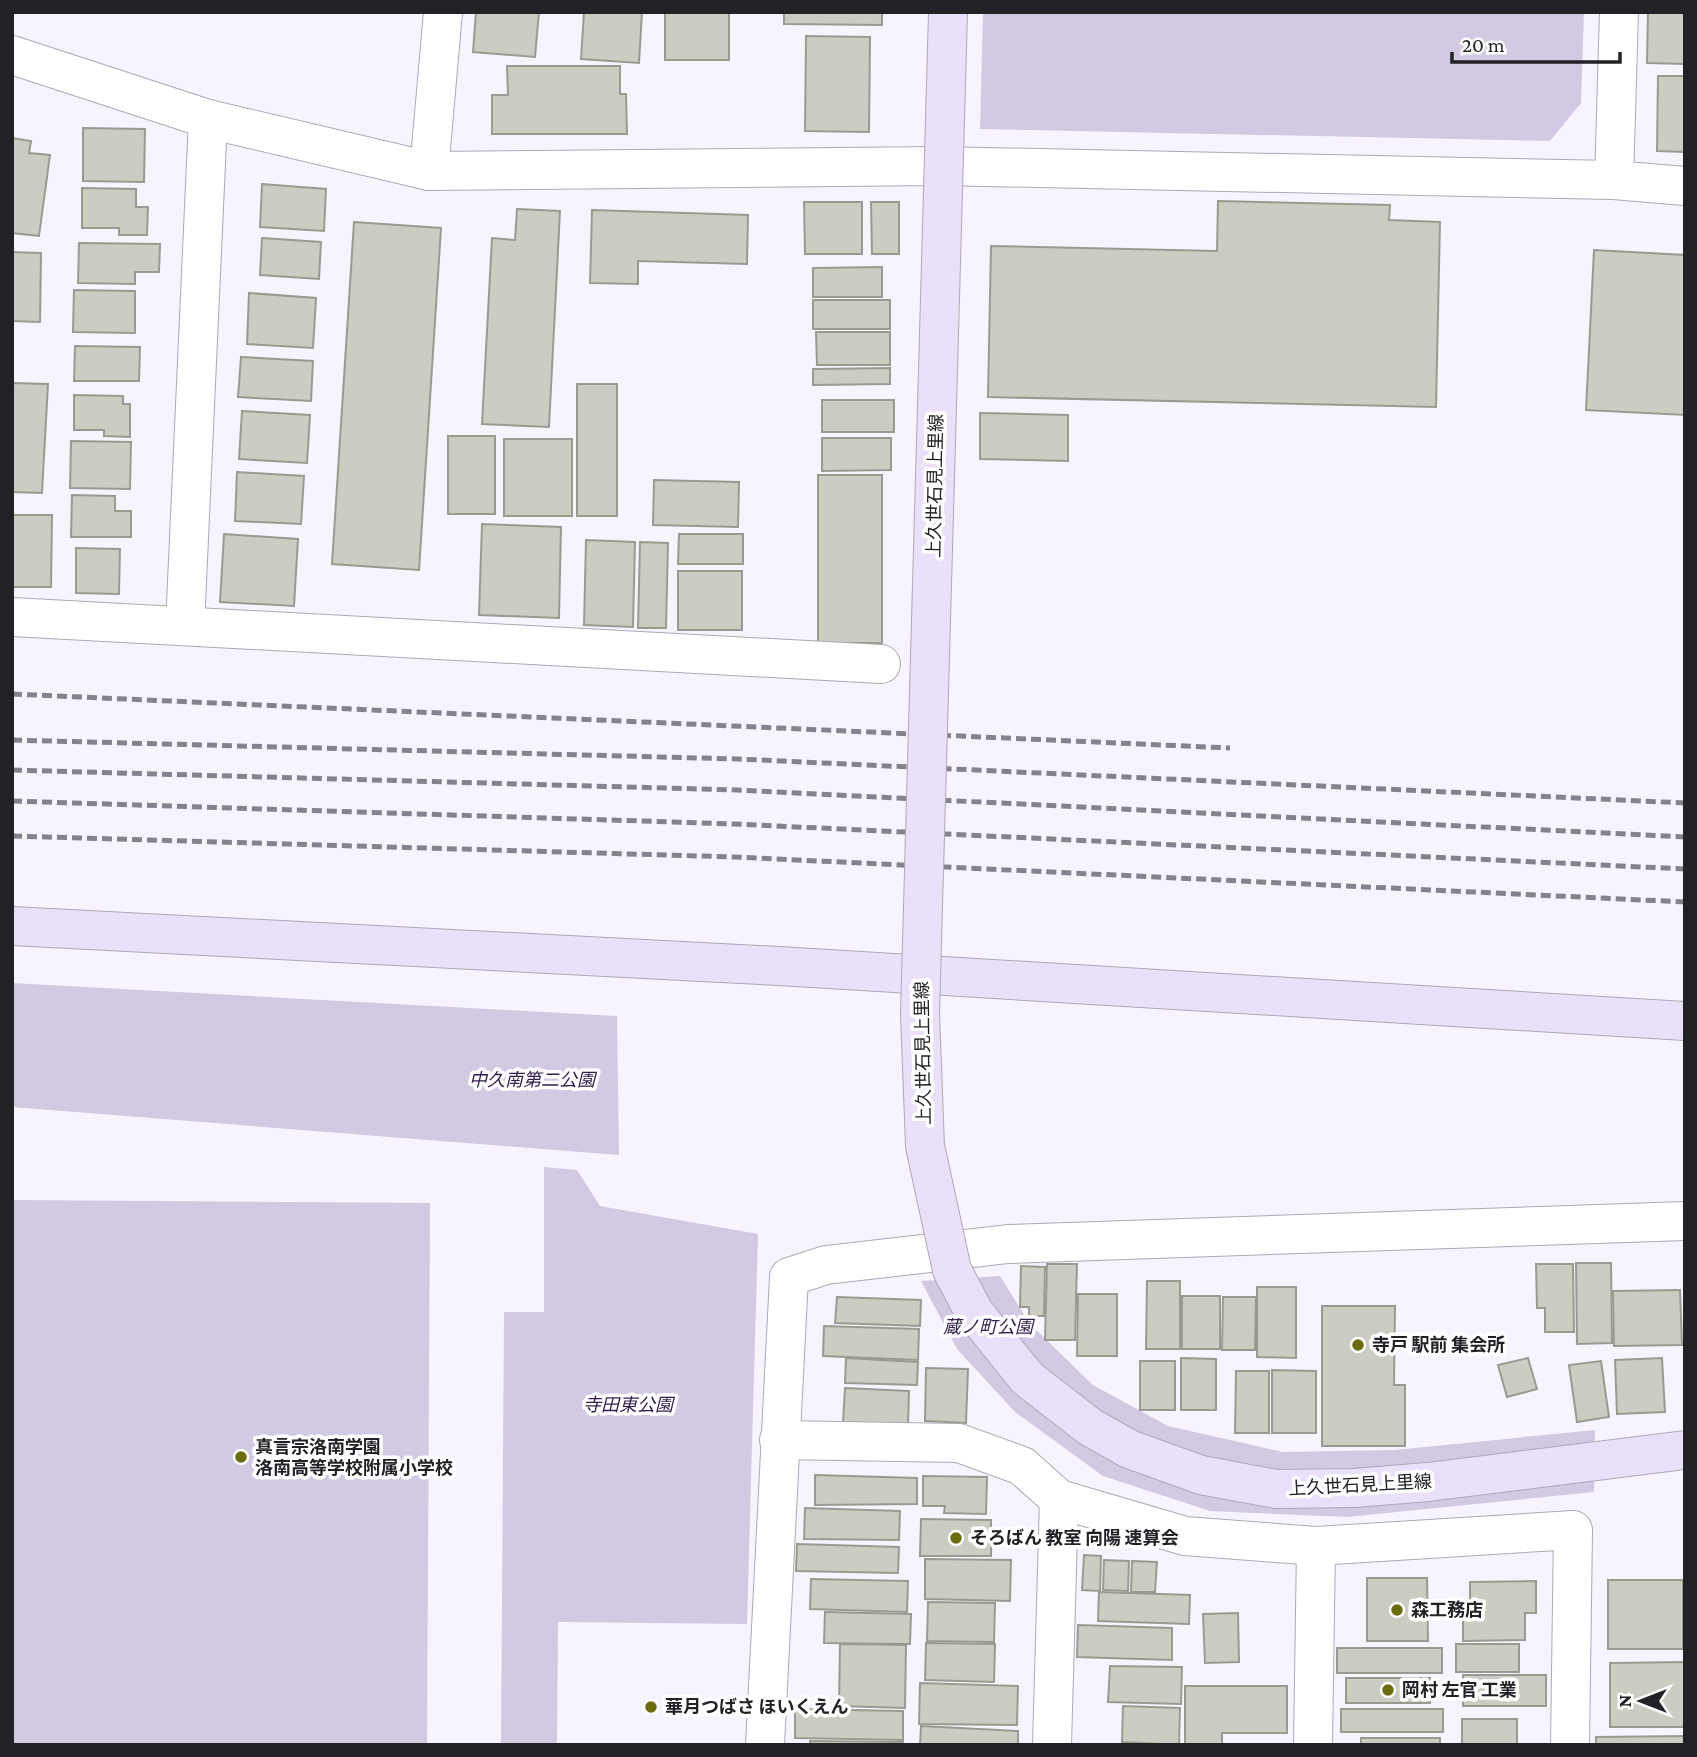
<svg xmlns="http://www.w3.org/2000/svg" width="1697" height="1757" font-family="'Crimson Pro','Noto Sans JP',serif">
<rect width="100%" height="100%" fill="#f8f4ff"/>
<g fill="#d2cae3">
<path d="M983,12H1584L1581,103L1550,141L980,129Z"/>
<path d="M12,983L617,1016L619,1155L12,1107Z"/>
<path d="M544,1167L577,1170L600,1206L758,1234L747,1624L558,1622L557,1745H501L504,1312H544Z"/>
<path d="M12,1200L430,1203L427,1745H12Z"/>
<path d="M1000,1276L1030,1324L1093,1385L1168,1426L1283,1452L1395,1450L1595,1430L1594,1492L1347,1517L1210,1511L1103,1476L1015,1412L957,1349L921,1281Z"/>
</g>
<g fill="#cccdc2" stroke="#9a9b90" stroke-width="2">
<path d="M476,12H539L535,57L473,52Z"/>
<path d="M584,12H642L639,63L581,59Z"/>
<rect x="665" y="12" width="64" height="48"/>
<path d="M784,12H882V25L784,24Z"/>
<path d="M1648,12H1685V64L1647,63Z"/>
<path d="M806,36L870,37L869,132L805,131Z"/>
<path d="M507,66H620V94H626L627,134H492V95H508Z"/>
<path d="M1658,76H1685V152L1657,151Z"/>
<path d="M83,128L145,129L144,182L83,181Z"/>
<path d="M12,138L31,141L29,153L50,155L39,236L12,233Z"/>
<path d="M262,184L326,189L324,231L260,227Z"/>
<path d="M82,188L136,189V207H148L147,235H119V228H82Z"/>
<path d="M1218,201L1390,205L1389,220L1440,222L1436,407L988,397L991,246L1217,251Z"/>
<path d="M804,202H862V254H805Z"/>
<path d="M871,202H899V254H872Z"/>
<path d="M517,209L560,211L549,427L482,424L492,238L515,240Z"/>
<path d="M592,210L748,215L747,264L638,261V284L590,283Z"/>
<path d="M354,222L441,228L419,570L332,564Z"/>
<path d="M262,238L321,242L319,279L260,275Z"/>
<path d="M79,243L160,244L159,272H135V284L78,283Z"/>
<path d="M1594,250L1685,255V415L1586,410Z"/>
<path d="M12,252L41,253L40,322L12,321Z"/>
<path d="M882,267V297H813V268Z"/>
<path d="M74,290L135,291V333L73,332Z"/>
<path d="M249,293L316,298L313,348L247,344Z"/>
<rect x="813" y="300" width="77" height="29"/>
<path d="M816,332H890V365H817Z"/>
<path d="M75,346L140,347L139,381H74Z"/>
<path d="M241,357L313,361L311,401L238,397Z"/>
<path d="M890,368V384L813,385V369Z"/>
<path d="M12,383L48,384L42,493L12,492Z"/>
<rect x="577" y="384" width="40" height="132"/>
<path d="M74,395L123,396V404H130V437L104,436V430H74Z"/>
<rect x="822" y="400" width="72" height="32"/>
<path d="M242,411L310,415L307,463L239,459Z"/>
<path d="M980,413L1068,415V461L980,459Z"/>
<rect x="448" y="436" width="47" height="78"/>
<path d="M822,438H891V470L822,471Z"/>
<rect x="504" y="439" width="68" height="77"/>
<path d="M71,441L131,442L130,489L70,488Z"/>
<path d="M237,472L304,476L301,524L235,521Z"/>
<rect x="818" y="475" width="64" height="168"/>
<path d="M654,480L739,482L738,527L653,525Z"/>
<path d="M72,495L115,496V511H131V537H71Z"/>
<path d="M12,515H52L51,587H12Z"/>
<path d="M482,524L561,527L559,618L479,615Z"/>
<path d="M224,534L298,539L294,606L220,602Z"/>
<path d="M679,534H743V564H678Z"/>
<path d="M586,540L635,542L633,627L584,625Z"/>
<path d="M640,542L668,543L666,628H638Z"/>
<path d="M76,548L120,549L119,594L76,593Z"/>
<rect x="678" y="571" width="64" height="59"/>
<path d="M1576,1263H1611L1612,1343L1577,1344Z"/>
<path d="M1047,1264H1077L1075,1340H1045Z"/>
<path d="M1536,1264H1573L1574,1332H1545V1308H1537Z"/>
<path d="M1021,1266L1045,1267L1044,1316H1029V1307H1020Z"/>
<path d="M1147,1281H1180V1349H1146Z"/>
<path d="M1257,1287H1296V1358L1257,1357Z"/>
<path d="M1680,1290L1682,1345L1614,1346L1613,1291Z"/>
<path d="M1078,1294H1117V1356H1077Z"/>
<rect x="1182" y="1296" width="38" height="53"/>
<path d="M837,1297L921,1300L920,1326L835,1323Z"/>
<path d="M1223,1297H1256L1255,1350H1222Z"/>
<path d="M1322,1306H1395L1394,1385H1405V1446H1322Z"/>
<path d="M824,1326L919,1329L918,1360L823,1356Z"/>
<path d="M846,1358L918,1362L917,1385L845,1383Z"/>
<path d="M1181,1358L1216,1359V1410H1181Z"/>
<path d="M1528,1358L1537,1389L1507,1397L1498,1365Z"/>
<path d="M1662,1358L1665,1412L1617,1414L1615,1360Z"/>
<rect x="1140" y="1361" width="35" height="49"/>
<path d="M1601,1361L1609,1417L1577,1422L1569,1365Z"/>
<path d="M926,1368L968,1369L966,1423L925,1421Z"/>
<path d="M1272,1370L1316,1371V1433H1272Z"/>
<path d="M1236,1371H1269V1433H1235Z"/>
<path d="M845,1388L909,1391L908,1425L843,1423Z"/>
<path d="M815,1475L917,1478V1504L815,1505Z"/>
<path d="M923,1476L987,1477L986,1514L944,1513L945,1506H923Z"/>
<path d="M805,1508L900,1511L899,1540L804,1539Z"/>
<path d="M921,1519L991,1520V1556H920Z"/>
<path d="M797,1544L899,1547L898,1573L796,1571Z"/>
<path d="M1084,1555L1101,1556L1100,1591L1082,1590Z"/>
<path d="M925,1559L1011,1560L1010,1601L925,1599Z"/>
<path d="M1104,1560L1129,1561L1128,1591L1103,1590Z"/>
<path d="M1132,1561L1157,1562L1155,1592H1131Z"/>
<path d="M1367,1578H1427L1428,1641H1367Z"/>
<path d="M811,1579L908,1581L907,1612L810,1609Z"/>
<rect x="1608" y="1580" width="75" height="69"/>
<path d="M1536,1581V1613H1525V1640L1463,1641V1612L1470,1611V1582Z"/>
<path d="M1099,1592L1190,1595L1189,1624L1098,1621Z"/>
<path d="M928,1602L995,1603L994,1642L927,1641Z"/>
<path d="M825,1612L911,1614L910,1644L824,1643Z"/>
<path d="M1238,1613L1239,1662L1205,1663L1203,1614Z"/>
<path d="M1078,1625L1172,1628V1660L1077,1657Z"/>
<path d="M926,1643L995,1644L994,1682L925,1680Z"/>
<path d="M840,1644L906,1645L905,1708L839,1706Z"/>
<rect x="1456" y="1644" width="63" height="28"/>
<rect x="1337" y="1648" width="105" height="25"/>
<path d="M1685,1662V1727H1610V1663Z"/>
<path d="M1110,1666L1182,1667L1181,1704L1108,1702Z"/>
<rect x="1463" y="1675" width="83" height="31"/>
<rect x="1346" y="1678" width="84" height="25"/>
<path d="M920,1683L1018,1686L1017,1725L919,1724Z"/>
<path d="M1185,1686H1287V1733H1222V1745H1185Z"/>
<path d="M1123,1706L1180,1708L1179,1745L1122,1742Z"/>
<path d="M795,1709L903,1711V1740L795,1738Z"/>
<rect x="1341" y="1709" width="102" height="23"/>
<rect x="1462" y="1719" width="55" height="26"/>
<path d="M921,1726L1018,1731V1745H920Z"/>
<path d="M1685,1736V1745H1596V1737Z"/>
<rect x="1361" y="1738" width="79" height="7"/>
<path d="M810,1741L903,1742V1745H810Z"/>
</g>
<g fill="none" stroke-linecap="round" stroke-linejoin="round">
<g stroke="#ada9b4" stroke-width="40">
<g id="street">
<path d="M12,55L208,119L429,171L939,166L1614,180L1685,186"/>
<path d="M429,171L443,12"/>
<path d="M1614,180L1619,12"/>
<path d="M12,617L881,664"/>
<path d="M185,626L208,119"/>
<path d="M779,1440L959,1443L1022,1466L1059,1499L1185,1536L1316,1546L1573,1530L1570,1745"/>
<path d="M765,1745L789,1277L826,1265L1008,1244L1685,1221"/>
<path d="M1052,1745L1059,1499"/>
<path d="M1313,1745L1316,1546"/>
</g>
</g>
<g stroke="#ada9b4" stroke-width="40">
<path id="secondary" d="M12,926L779,966L1685,1021"/>
</g>
<use href="#street" stroke="#fff" stroke-width="38"/>
<use href="#secondary" stroke="#eae0fa" stroke-width="38"/>
<g stroke="#85838a" stroke-width="5" stroke-dasharray="10 5" stroke-linecap="butt">
<path d="M12,694L1230,748"/>
<path d="M12,740L738,759L1685,803"/>
<path d="M12,770L737,790L1685,837"/>
<path d="M12,801L735,824L1685,869"/>
<path d="M12,836L734,857L1685,902"/>
</g>
<g stroke="#ada9b4" stroke-width="40" stroke-linecap="butt">
<path id="secondary-bridge" d="M948,12L920,1014L925,1146L952,1270L974,1312L1027,1378L1090,1427L1129,1449L1201,1475L1276,1489L1354,1488L1428,1482L1685,1450"/>
</g>
<use href="#secondary-bridge" stroke="#eae0fa" stroke-width="38"/>
</g>
<g fill="#6a6c0d" stroke="#fff" stroke-width="2.5">
<circle cx="1358" cy="1345" r="7"/>
<circle cx="241" cy="1457" r="7"/>
<circle cx="956" cy="1538" r="7"/>
<circle cx="1397" cy="1610" r="7"/>
<circle cx="1388" cy="1690" r="7"/>
<circle cx="651" cy="1707" r="7"/>
</g>
<g text-anchor="middle" stroke-width="7" stroke-linejoin="round" paint-order="stroke">
<g font-size="18" fill="#222125" stroke="#fff">
<text transform="translate(935 486) rotate(-89)" y="6">上久世石見上里線</text>
<text transform="translate(923 1053) rotate(-91)" y="6">上久世石見上里線</text>
<text transform="translate(1360 1485) rotate(-3)" y="6">上久世石見上里線</text>
</g>
<g font-size="18" font-style="italic" fill="#342050" stroke="#fff">
<text x="532" y="1086">中久南第二公園</text>
<text x="988" y="1333">蔵ノ町公園</text>
<text x="628" y="1411">寺田東公園</text>
</g>
<g font-size="18" font-weight="bold" fill="#222125" stroke="#fff" text-anchor="start">
<text x="1372" y="1351">寺戸 駅前 集会所</text>
<text x="255" y="1453">真言宗洛南学園<tspan x="255" dy="21">洛南高等学校附属小学校</tspan></text>
<text x="970" y="1544">そろばん 教室 向陽 速算会</text>
<text x="1411" y="1616">森工務店</text>
<text x="1402" y="1696">岡村 左官 工業</text>
<text x="665" y="1713">華月つばさ ほいくえん</text>
</g>
</g>
<rect width="1697" height="1757" fill="none" stroke="#222125" stroke-width="28"/>
<g transform="translate(1641 1701) rotate(270)" stroke="#ffffff" stroke-width="5" paint-order="stroke">
<path d="M0-5L12 26L0 18L-12 26Z" fill="#222125"/>
<text y="-10" font-size="19" font-weight="bold" text-anchor="middle" fill="#222125">N</text>
</g>
<path d="M1452 52v10h168v-10" fill="none" stroke="#222125" stroke-width="3.5"/>
<text x="1462" y="52" font-size="21" fill="#222125" stroke="#ffffff" stroke-width="5" paint-order="stroke">20 m</text>
</svg>
